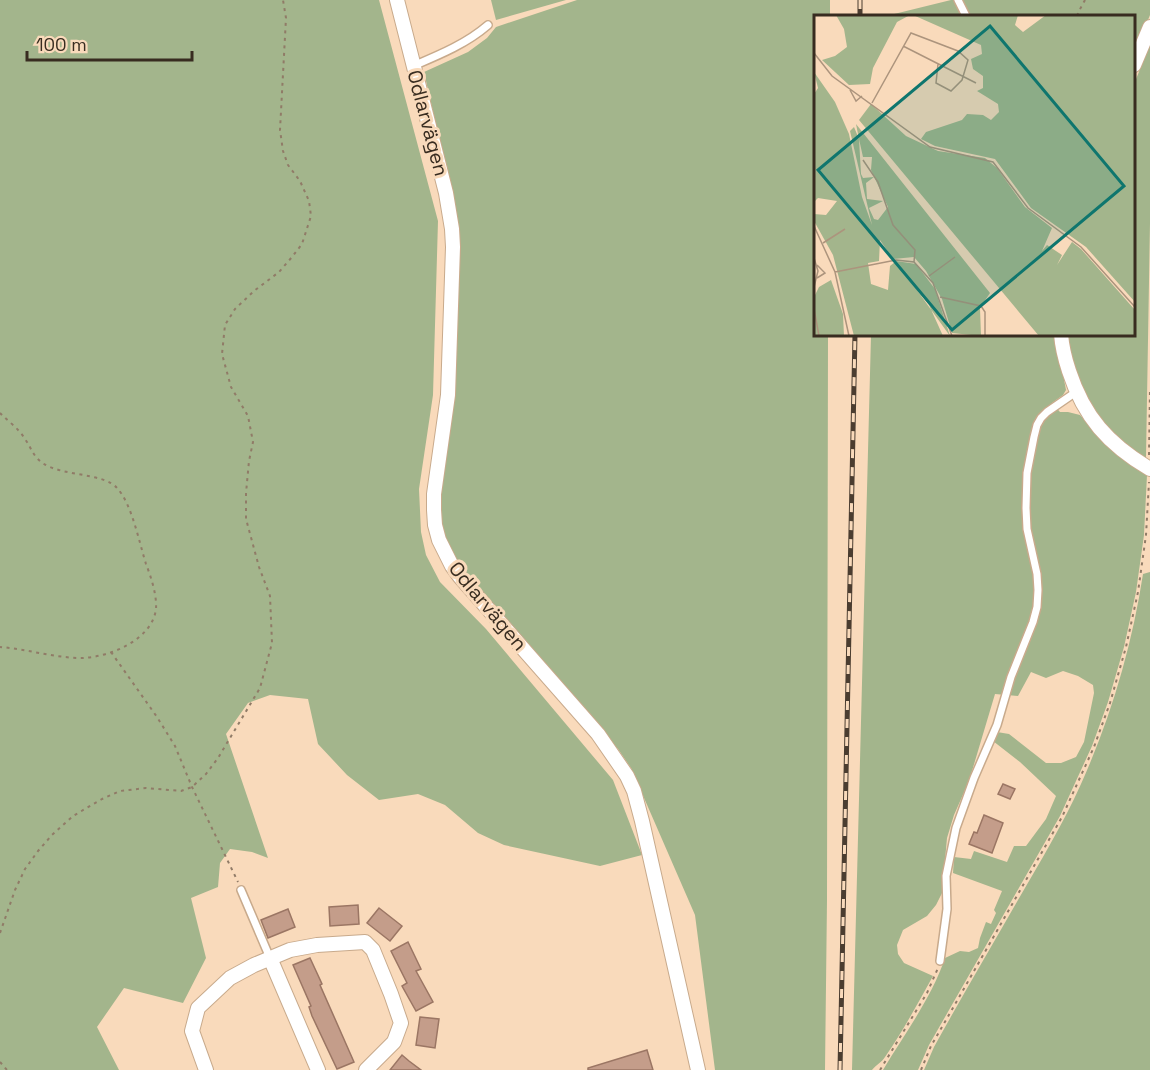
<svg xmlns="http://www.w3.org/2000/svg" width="1150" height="1070" font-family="'Space Grotesk',sans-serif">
<rect width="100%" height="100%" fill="#f9dabb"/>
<g fill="#a3b58c">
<path d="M0,0H379L438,221L433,395L419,489L421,532L426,555L440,582L486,629L613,780L642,855L600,866L504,845L478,833L445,805L418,794L379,800L347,775L318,744L308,699L270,695L248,703L226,734L268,858L252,852L230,849L220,863L218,887L191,898L206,958L183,1003L124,988L97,1027L119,1070H0Z"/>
<path d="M491,0H566L496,20Z"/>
<path d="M577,0H830V16H816V334L828,335L827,900L825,1070H715L695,915L631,768L618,749L457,566L445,543L440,519V491L454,404L459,241L456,213L424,72L468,52L487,38L496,27Z"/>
<path d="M951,0H1150V15L1134,54V16H886Z"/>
<path d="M1150,45V223L1146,457L1144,458L1119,440L1107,427L1085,395L1071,363L1068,335L1134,334V84Z"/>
<path d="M871,335H1057L1061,364L1066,390L1063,395L1052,403L1060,412H1068L1080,415L1109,448L1147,475L1144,535L1136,592L1124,647L1108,702L1092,746L1060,816L929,1045L918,1070H883C905,1033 931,999 945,958L960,951L969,952L978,948L980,938L986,922L991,924L996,913L994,910L1002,891L953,873L954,857L971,859L974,851L1007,862L1014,846H1026L1046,819L1056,796L1020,762L993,741L997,732L1009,734L1046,763H1061L1076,757L1084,742L1094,693L1093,685L1078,676L1063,671L1046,678L1031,672L1018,696L995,694L969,781L954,815L947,838L942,893L936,905L927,916L903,930L897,945L898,954L904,963L933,976C918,1003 903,1031 885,1057C882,1062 876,1065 872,1070H852Z"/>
<path d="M1150,572V1070H924L934,1047C961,998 990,949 1018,900C1040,862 1063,824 1081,784C1111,717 1132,646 1143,574Z"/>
</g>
<g fill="#c49d8a" stroke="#9b7664" stroke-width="1.5">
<path d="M1003,784L1015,789L1010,799L998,794Z"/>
<path d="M984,815L1003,823L992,853L969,844L974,832L977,833Z"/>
<path d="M358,905L359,924L330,926L329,907Z"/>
<path d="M379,908L402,926L390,941L367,923Z"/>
<path d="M288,909L295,927L268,938L261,920Z"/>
<path d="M408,942L421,969L416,971L433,1002L416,1011L402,986L407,983L391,951Z"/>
<path d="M310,958L322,984L320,985L354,1062L337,1069L312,1016L309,1007L311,1006L293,965Z"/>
<path d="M420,1017L439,1019L435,1048L416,1045Z"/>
<path d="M647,1050L653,1070H588V1068Z"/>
<path d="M402,1055L409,1061L421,1070H390Z"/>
</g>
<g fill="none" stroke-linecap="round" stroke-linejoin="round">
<g stroke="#c8aa8c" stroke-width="10">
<g id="lane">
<path d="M958,0L966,16"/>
<path d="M413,66C439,55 466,44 488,25"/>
<path d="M241,890L270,958"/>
<path d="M940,961L947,909L946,876L956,828L974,778L997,725L1011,677L1033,622L1037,607L1038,590L1037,574L1027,529L1026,508L1027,473L1034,437L1037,425L1041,418L1047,412L1076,392"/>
</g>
</g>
<g stroke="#c8aa8c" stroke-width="16">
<g id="street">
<path d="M397,0L446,193L452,229L453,247L448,395L434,494V510L435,525L439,540L452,566L460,577L598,734L627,776L634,791L642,821L698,1070"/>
<path d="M1134,65L1150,27"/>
<path d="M1061,334C1062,347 1065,359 1069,371C1084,417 1108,444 1150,469"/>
<path d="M270,958L318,1070"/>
<path d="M206,1070L192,1031L198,1008L230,978L254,965L290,950L317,945L365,942L373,950L391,994L401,1023L394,1042L366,1070"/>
</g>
</g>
<g stroke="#907b67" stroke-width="2" stroke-dasharray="3 4.5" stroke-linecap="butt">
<path d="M1077,16L1079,11L1085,0"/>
<path d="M0,413C8,421 19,429 25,439C32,449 33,457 44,464C63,476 104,473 117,488C132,504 139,542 146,564C151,577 157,595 156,609C152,640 110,657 82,658C54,658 27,649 0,647"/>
<path d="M1149,455L1150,390"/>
<path d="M111,652L157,717L175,746L192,787L238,882"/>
<path d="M0,933L15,890L25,869L38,851L52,835L73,816L102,799L120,791L146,788L181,791L192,787L206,774L218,758L260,688L272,643L270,596L259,567L246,519V493L249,461L253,442L248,416L231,387L222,354L225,325L235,309L254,291L279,272L292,257L302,244L311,216L309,201L300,181L288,165L283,151L280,130L286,18L283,0"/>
<path d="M0,1062L7,1070"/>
<path d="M880,1070L927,993L938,968"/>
<path d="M921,1070L931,1046L946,1020L1062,817L1094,747L1110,703L1126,647L1138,592L1146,535L1149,482"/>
</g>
<use href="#lane" stroke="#fff" stroke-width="7"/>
<use href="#street" stroke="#fff" stroke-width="14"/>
<g stroke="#4b3d30" stroke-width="5">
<g id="rail">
<path d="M860,0V16"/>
<path d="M840,1070L855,334"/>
</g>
</g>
<use href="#rail" stroke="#f9dabb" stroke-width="3" stroke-dasharray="9" stroke-linecap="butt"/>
</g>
<g text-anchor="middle" stroke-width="6" stroke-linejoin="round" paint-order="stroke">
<g font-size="20" fill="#382c20" stroke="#f9dabb">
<text transform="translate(428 123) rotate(75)" y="7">Odlarvägen</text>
<text transform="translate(488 606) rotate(50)" y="7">Odlarvägen</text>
</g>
</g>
<g transform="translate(814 15)">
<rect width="321" height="321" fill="#f9dabb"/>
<path d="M22,0H96L83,7L59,53L56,69L35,70L8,45L21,41L33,32L30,14ZM99,0H204L201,10L209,17L232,0H321V287L272,232L217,193L181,144L121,131L107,124L112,117L148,105L153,99L169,100L177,105L185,97L184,89L163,76L169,73V61L159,54L157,44L168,39L167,30ZM0,57L21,87L35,119L48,182L58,210L36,116L40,112L45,124L42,109L176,278L166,293L167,321L138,318L128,284L112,256L100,242L79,244L66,225L65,246L54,248L57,269L74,275L76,251L81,247L115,290L129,321H40L19,240L0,206V199L12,200L23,186L4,183L0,187V79L4,73ZM45,124L49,142H58L57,155L74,192L64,205L60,204L55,193L69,186L53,184L52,168L60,162L49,163L47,159ZM57,89L92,121L124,136L171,143L183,153L211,192L238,213L228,236L233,230L248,240L243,250L258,227L267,234L321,295V321H225L45,105ZM82,246L102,249L121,274L136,321ZM17,265L29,299L30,321H0V282L5,272Z" fill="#a3b58c" fill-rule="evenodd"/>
<path fill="none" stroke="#ac947d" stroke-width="1.5" d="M89,31L162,68M0,38L18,61L116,132L179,147L214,193L267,232L321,292M36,75L42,86L48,81M58,88L97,18L144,36L154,45L148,65L137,76L122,68L124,49M49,145L64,167L79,210L101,235L100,247M0,211L21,257L35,321M9,228L31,214M0,243L4,256L0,272M3,250L11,258L3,263M21,257L82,245L100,247L119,268L138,321M115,261L141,242M126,282L167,291L171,297V321M0,294L5,321"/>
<path fill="#0f766e" fill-opacity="0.15" stroke="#0f766e" stroke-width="3" d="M176,11L310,171L138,315L4,155Z"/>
<rect width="321" height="321" fill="none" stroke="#382c20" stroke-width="3"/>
</g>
<path d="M27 51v9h165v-9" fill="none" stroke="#382c20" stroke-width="3"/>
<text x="36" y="51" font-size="18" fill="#382c20" stroke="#f9dabb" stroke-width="4.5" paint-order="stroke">100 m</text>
</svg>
